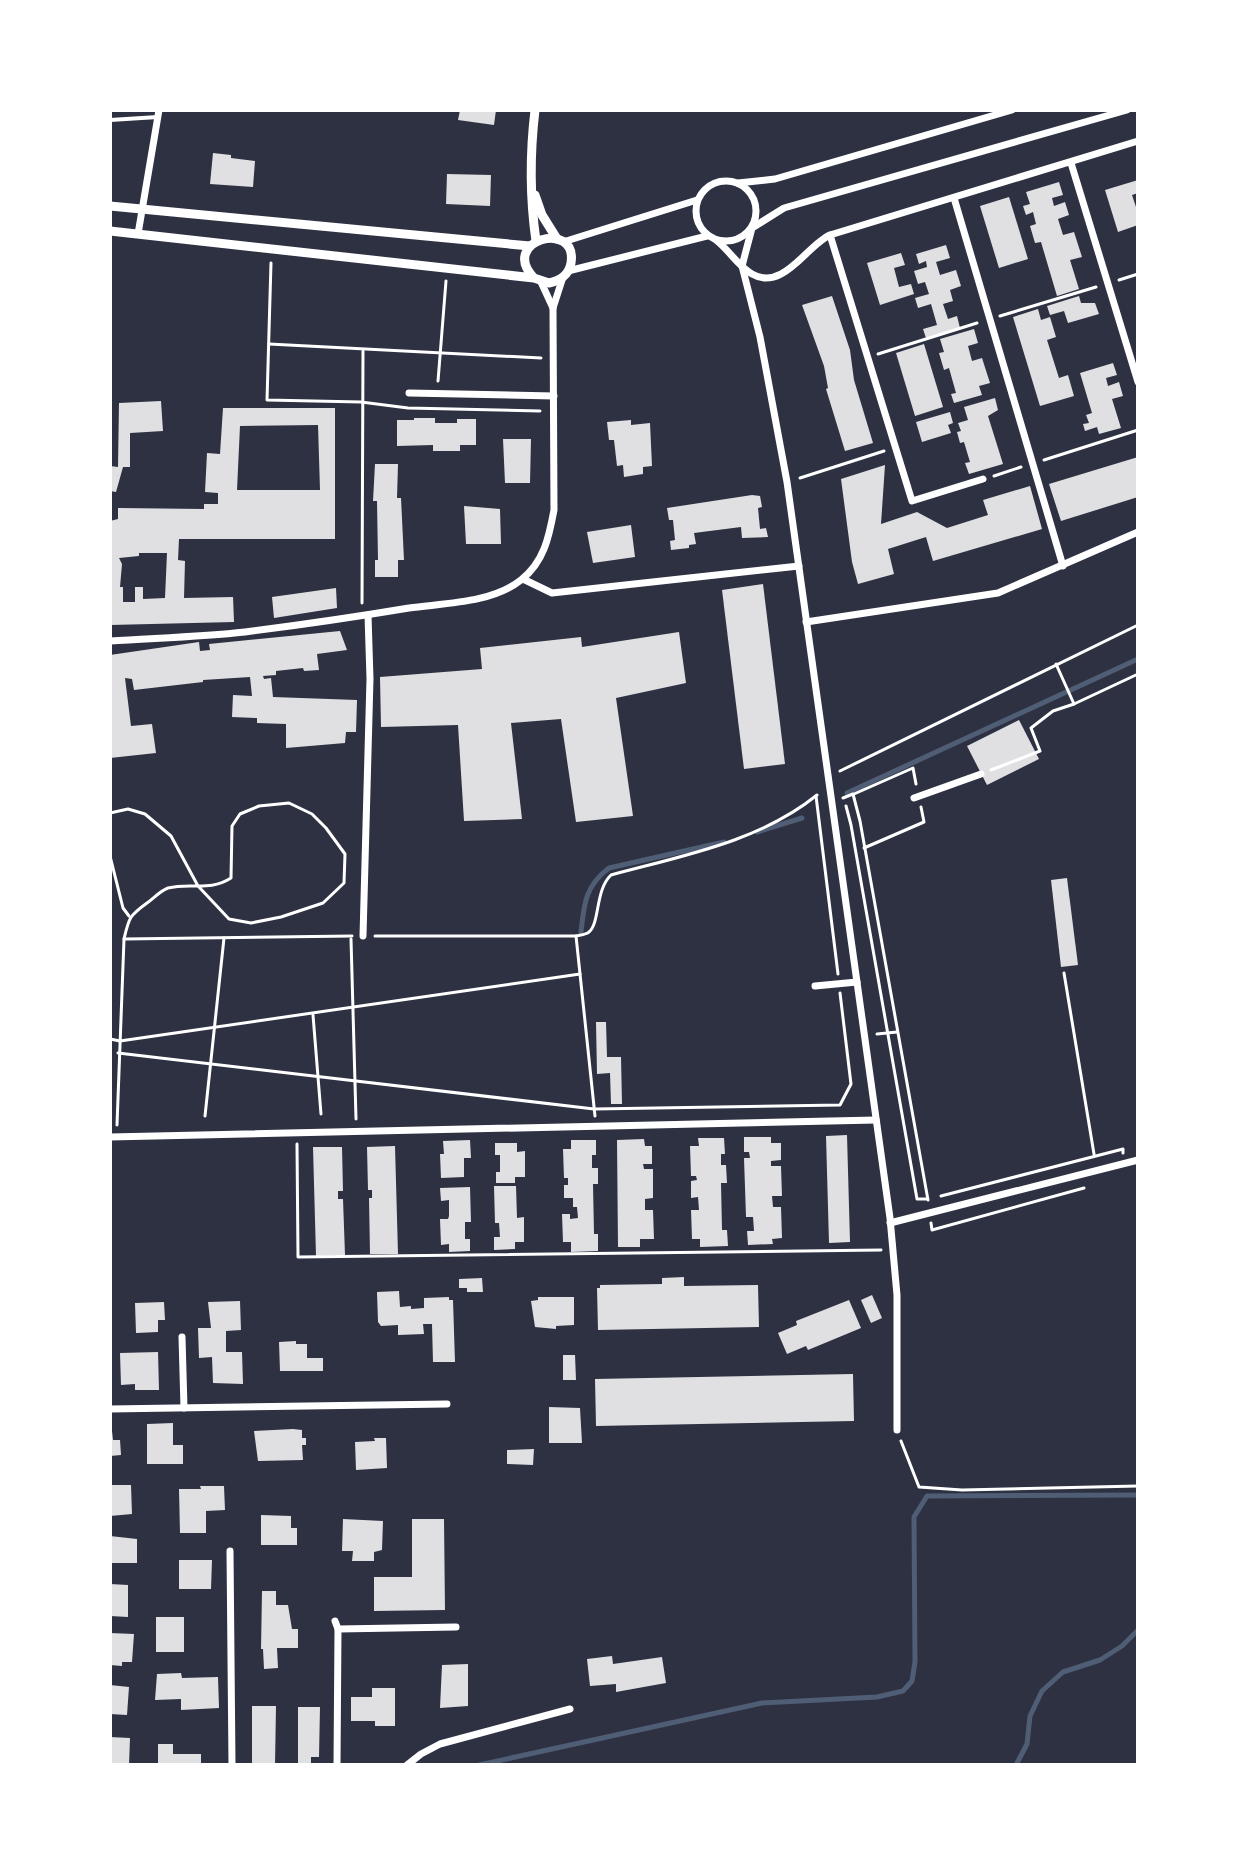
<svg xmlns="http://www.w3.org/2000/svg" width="1248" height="1875" font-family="Roboto,sans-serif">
<rect width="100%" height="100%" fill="#2d3142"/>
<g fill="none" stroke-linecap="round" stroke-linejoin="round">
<g stroke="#4f5d75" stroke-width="5">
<path d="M847,793L1138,659"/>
<path d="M757,832L802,818"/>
<path d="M581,932C584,904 585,886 609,868L724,842"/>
<path d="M479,1765L762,1703L877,1697L903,1691L912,1681L915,1662L914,1517L927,1496L1138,1495"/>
<path d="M1016,1765L1027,1744L1030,1716L1042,1691L1063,1672L1100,1660L1122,1646L1138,1630"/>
</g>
</g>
<g fill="#e0e0e3" fill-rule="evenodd">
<path d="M460,110H496L494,125L458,120Z"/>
<path d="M213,153L231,155V158L255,161L253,187L210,184Z"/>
<path d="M447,174L491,175L490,206L446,204Z"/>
<path d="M1138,180V193L1132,195L1138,213V225L1118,232L1105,190Z"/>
<path d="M1059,182L1063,195L1052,198L1054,206L1065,202L1069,215L1058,219L1063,235L1074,232L1082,257L1070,260L1079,289L1057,296L1041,242L1035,243L1030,226L1036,224L1033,212L1026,215L1023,206L1030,204L1026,192Z"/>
<path d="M1009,197L1028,259L999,268L980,206Z"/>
<path d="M946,245L950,258L936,262L940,275L956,270L961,286L950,290L953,301L943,304L948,319L957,316L960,328L926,338L923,329L937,325L931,304L918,308L915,298L929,294L925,282L918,284L914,271L927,267L926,261L919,264L916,254Z"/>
<path d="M901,253L905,265L894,268L899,287L911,284L914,294L880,305L867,263Z"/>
<path d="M832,296L850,350L854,380L873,443L845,451L826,389L828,388L824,366L802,305Z"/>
<path d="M1079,296L1081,303H1095L1099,314L1068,323L1064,311L1050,315L1047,306Z"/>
<path d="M1038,309L1041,320L1050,317L1056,337L1047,340L1059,378L1068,375L1074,396L1040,406L1013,317Z"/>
<path d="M974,329L978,343L968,346L972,361L982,358L990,383L979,386L982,395L954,403L951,394L956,393L949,368L944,370L939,353L944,352L940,339Z"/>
<path d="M924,344L943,407L915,416L896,353Z"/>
<path d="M1113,363L1117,375L1106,378L1108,386L1119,382L1123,396L1112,399L1121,428L1099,434L1097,427L1085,431L1083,424L1089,423L1086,415L1092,413L1080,373Z"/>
<path d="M995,398L998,410L988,416L1003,464L969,474L965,463L970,462L964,442L960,443L957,432L961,431L958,423L968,420L964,407Z"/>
<path d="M161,401L163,431L130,433V467H123L116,492L110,491V466L118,467L119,403Z"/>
<path d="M223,408H335V539H179L178,560L185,561L184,598L233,597L234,622L110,625V521L118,519V508L204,509V504H218V493L205,492L207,453L220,454ZM318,425L320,490H237L240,426ZM139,553H167L165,598L143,599V587H135V602H123V587H120L122,564L119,558L139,556Z"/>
<path d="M950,412L953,423L948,425L951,433L922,442L916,422Z"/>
<path d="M414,418H435V423H457V419H476V445H460V451H433V445L397,446V420H414Z"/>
<path d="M631,420V425L650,423L652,466L643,467V474L624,477L623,465L617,466L614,440H609L607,422Z"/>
<path d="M503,439H531L530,483H505Z"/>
<path d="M1138,457V497L1061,521L1049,484Z"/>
<path d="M375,464H398L397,498H401L404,560H398V577H375V560H378L377,501H373Z"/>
<path d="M885,465L881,524L917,512L947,528L988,515L983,500L1030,486L1042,529L933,561L926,537L888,549L894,574L858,584L852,562L841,479Z"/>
<path d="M752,495L760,496L762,507L758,508L760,529L766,528L768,537L742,538L741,527L694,533L696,544L689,545V548L671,550L670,541L675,540L673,520H669L667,508Z"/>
<path d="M464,506L500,509L501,544H466Z"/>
<path d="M631,525L635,557L593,563L587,532Z"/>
<path d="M763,584L785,764L744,769L722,590Z"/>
<path d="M336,588L337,608L274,618L272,597Z"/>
<path d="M340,631L347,650L317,654L319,670L304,671L303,668L276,671V675L263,676L264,679L271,678L273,697L357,700L356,732H346L345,743L286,748V724L257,723V718L232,717L233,695L252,696L250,677L203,680V682L134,690L132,679L125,678L131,726L152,724L156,753L110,758V655L199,642L200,651L210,650L209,644Z"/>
<path d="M679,632L686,683L616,698L633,816L576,822L561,719L511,723L522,819L464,821L458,725L381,727L380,677L482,669L480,648L581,637L582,647Z"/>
<path d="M1019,720L1039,759L987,785L967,746Z"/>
<path d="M1067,878L1078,965L1061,967L1051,880Z"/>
<path d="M596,1022H606L607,1057H621L622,1104H611L610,1073L597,1074Z"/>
<path d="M847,1135L850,1242L829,1243L826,1136Z"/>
<path d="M744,1137H771V1143H781V1160L771,1161V1166H781L782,1196H772L773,1207H781L782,1238L772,1239L773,1244L748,1245L747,1231H754L753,1217H746L744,1158H750L749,1152H744Z"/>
<path d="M698,1138H724L725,1154H721V1165H726L727,1183H721L722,1230H727L728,1246L700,1247V1239H692L691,1210H699L698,1197L691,1198V1181L697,1180L696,1176H691L690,1146H699Z"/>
<path d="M644,1139L645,1146H652V1164H643L644,1169H653V1198L645,1199V1210H653L654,1239H640V1247H618L617,1140Z"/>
<path d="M470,1140L471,1158H464V1177L441,1178L440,1154H444L443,1141Z"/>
<path d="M571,1140H596V1155H592V1168H598V1184H593L594,1234H598V1251L571,1252V1242H563L562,1214H570V1219L578,1218L577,1207H573V1198H564V1185H568V1178H564L563,1149H571Z"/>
<path d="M495,1143H517V1152L525,1151V1177H515V1183H496V1172H500V1155H495Z"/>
<path d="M395,1146L398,1254H370L369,1198H372V1190H368L367,1147Z"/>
<path d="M313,1147H342L343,1191H338V1199H343L345,1255L316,1256Z"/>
<path d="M494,1186H516L517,1218L524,1217V1242H515V1249L494,1250V1237H500L499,1223H495Z"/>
<path d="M470,1187L471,1222H465V1239H470V1251L449,1252V1244L441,1245L440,1219H448L449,1216V1200L441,1201L440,1188Z"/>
<path d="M684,1277V1286L758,1285L759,1327L598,1330L597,1288H600V1285L662,1284V1278Z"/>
<path d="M482,1278L483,1292H467V1288H459V1279Z"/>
<path d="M399,1291L400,1307L411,1306V1309L424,1308V1298L449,1297V1300H453L455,1362H433L432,1324H423L424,1334L398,1335V1325L381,1326L378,1322L377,1292Z"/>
<path d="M872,1295L882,1318L871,1323L861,1300Z"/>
<path d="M538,1297H574V1325L556,1326V1329L535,1327L531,1301L538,1300Z"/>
<path d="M849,1300L861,1328L808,1350L806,1346L787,1354L778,1333L797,1325L796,1321Z"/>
<path d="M240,1301L241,1330L226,1331V1352H242L243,1384L213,1383L212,1357L199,1358L198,1328H211L208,1302Z"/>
<path d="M164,1302L165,1320H158V1332L136,1333L135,1303Z"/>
<path d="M296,1341V1344H307V1358H323V1371H280L279,1342Z"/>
<path d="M158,1352L159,1390H135V1384L121,1385L120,1353Z"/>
<path d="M563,1355H575L576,1380H563Z"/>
<path d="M853,1374L854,1421L596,1426L595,1379Z"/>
<path d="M549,1407L580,1408L582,1443H549Z"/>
<path d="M173,1423V1445H183V1464H147V1424Z"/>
<path d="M293,1429L302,1430V1438H306V1445H302L303,1460L258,1461L254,1431Z"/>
<path d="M110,1431H112L113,1440H120L121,1455L110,1456Z"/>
<path d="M374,1438H386L387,1468L356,1470L355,1442L375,1441Z"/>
<path d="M534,1449L533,1465L507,1464V1450Z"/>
<path d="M110,1485H131L132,1514L110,1516Z"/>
<path d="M200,1486H224L225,1510L206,1511V1533H180L179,1489H201Z"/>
<path d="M261,1515L291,1516V1528H297V1545H261Z"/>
<path d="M343,1519L383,1521L382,1550L374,1552V1561H352L353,1551H342Z"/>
<path d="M412,1519H444L445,1610L374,1611V1577H412Z"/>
<path d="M110,1536L137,1539V1563H110Z"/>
<path d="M179,1560H212L211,1589H179Z"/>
<path d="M110,1584L128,1585V1617L110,1616Z"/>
<path d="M262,1591H276V1605H288L292,1629H298V1648H277L278,1668L264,1669L263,1649H261Z"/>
<rect x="156" y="1617" width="28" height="35"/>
<path d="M110,1633L134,1634L132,1662H122V1666L110,1665Z"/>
<path d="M612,1656L613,1664L662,1657L666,1683L616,1692V1684L590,1686L587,1659Z"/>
<path d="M468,1664V1706L440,1708L442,1665Z"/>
<path d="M181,1673L182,1678L218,1677L219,1708L181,1710V1699L155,1700L157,1674Z"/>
<path d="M110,1685L129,1687L127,1715L110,1714Z"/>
<path d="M372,1688H395V1726H375V1721H351V1697H372Z"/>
<path d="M252,1706H276L275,1765H252Z"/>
<path d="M298,1707H320L319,1757H311V1763H298Z"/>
<path d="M110,1737L130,1738L129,1765H110Z"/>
<path d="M158,1744H173V1754H201V1765H158Z"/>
</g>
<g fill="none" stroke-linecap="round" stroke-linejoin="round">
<g stroke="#fff" stroke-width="3">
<path d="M271,263L267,400L361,402L408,408L540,411"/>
<path d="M1119,280L1138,274"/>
<path d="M1000,316L1096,287"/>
<path d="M269,344L541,358"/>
<path d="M878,354L977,323"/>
<path d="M438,381L446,281"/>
<path d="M1044,460L1138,430"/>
<path d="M994,476L1021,467"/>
<path d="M800,478L884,451"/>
<path d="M362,603L363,351"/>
<path d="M1056,664L1074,704L1138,674"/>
<path d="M991,770L1040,751L1031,728L1053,711L1074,704"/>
<path d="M840,771L1138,625"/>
<path d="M854,794L913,768L916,784"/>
<path d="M816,796L838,974"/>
<path d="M843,798L853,794L860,821L928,1200"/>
<path d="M846,806L851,825L917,1199H926"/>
<path d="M110,813L128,809L145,814L171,836L198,886L229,919L251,923L281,917L323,903L344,883L345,854L326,828L312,814L289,803L259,806L240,814L232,826L231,878C209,892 191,882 168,888C160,891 154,898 147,903C129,916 129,918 124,939L117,1125"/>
<path d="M864,848L924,822L921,807"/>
<path d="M110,856L123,908L129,916"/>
<path d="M375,936H576"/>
<path d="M124,939L352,936"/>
<path d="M351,939L356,1119"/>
<path d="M1064,973L1094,1154"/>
<path d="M313,1015L321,1114"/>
<path d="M877,1034L897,1032"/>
<path d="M110,1039L120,1041L580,974"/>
<path d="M118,1053L594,1109L840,1105L851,1084L840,993"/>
<path d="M205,1116L224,938"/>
<path d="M595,1116L576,936C579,935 586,935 589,932C600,923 595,890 611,875C681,856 759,842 817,795"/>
<path d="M297,1144L298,1257L881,1250"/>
<path d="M941,1196L1123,1149V1153"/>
<path d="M931,1223L932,1230L1084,1188"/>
<path d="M901,1441L919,1487L962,1490L1138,1486"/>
</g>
<path stroke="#fff" stroke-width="4" d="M110,120L158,117"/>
<g stroke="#fff" stroke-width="7">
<path d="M1071,163L1138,382"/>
<circle cx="726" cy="211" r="30"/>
<path d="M738,183L775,179L1012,110"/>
<path d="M954,198L1063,566"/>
<path d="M138,234L159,110"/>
<path d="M830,235L912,501L983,479"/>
<path d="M716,240C729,250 738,266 752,274C783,292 807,245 830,235L1138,141"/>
<path d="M563,242L697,200"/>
<path d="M568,271L707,236"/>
<path d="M541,282L553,308"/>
<path d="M409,393L554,396"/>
<path d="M523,579L552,593L799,566"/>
<path d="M806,622L998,593L1138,532"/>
<path d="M110,641C155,638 200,637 245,632C300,625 355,617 409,608C445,603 492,603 521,580C544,562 549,537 554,510L553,308L563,277"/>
<path d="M914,798L981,774"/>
<path d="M363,936L370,679L368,615"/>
<path d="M815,986L857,982"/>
<path d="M110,1137L876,1120"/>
<path d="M890,1223L1138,1160"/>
<path d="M182,1337L184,1408"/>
<path d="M110,1409L447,1404"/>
<path d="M897,1430V1295L890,1218L787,482L760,337L742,266L752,228L784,208L1127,110"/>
<path d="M230,1551L232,1765"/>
<path d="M335,1621L338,1629L337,1765"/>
<path d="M338,1629L456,1627"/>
<path d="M407,1765L421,1754L440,1744L570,1709"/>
</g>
<g stroke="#fff" stroke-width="9">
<path d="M535,110C530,152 530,199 536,241"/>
<path d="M535,195L542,215L557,239"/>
<path d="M110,206L530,246"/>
<path d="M110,231L534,278L549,283C559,281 569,275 571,263C578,219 498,240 534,278"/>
</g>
</g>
<rect width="1248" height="1875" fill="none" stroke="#ffffff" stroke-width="224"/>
</svg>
